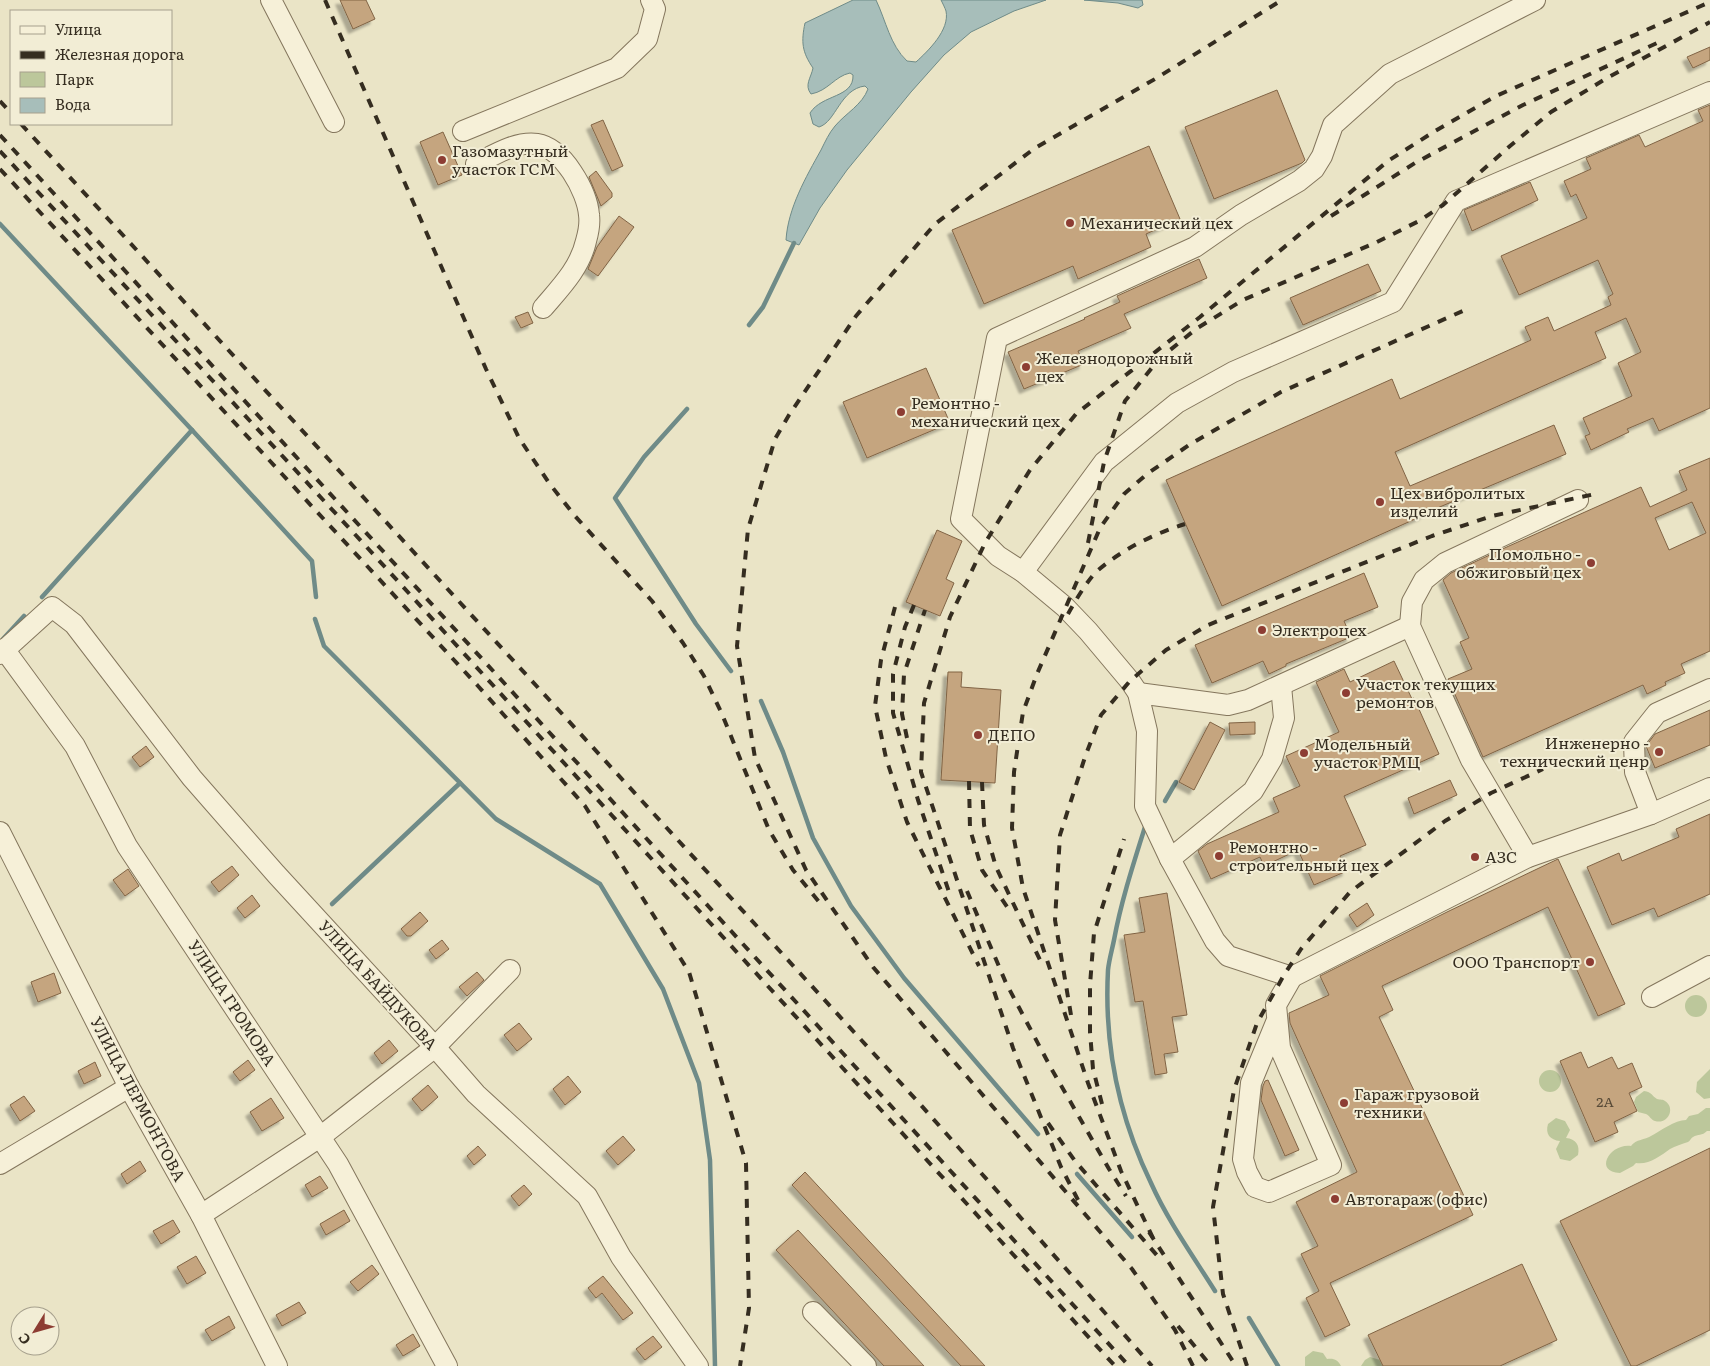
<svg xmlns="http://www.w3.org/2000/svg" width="1710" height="1366" font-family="Literata,serif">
<defs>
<filter id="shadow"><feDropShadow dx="-4.5" dy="4.5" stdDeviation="1" flood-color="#0004"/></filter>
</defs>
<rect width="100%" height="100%" fill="#eae4c6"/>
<g fill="#bcc79b">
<circle cx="1696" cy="1006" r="11"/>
<path d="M1710,1069V1098L1704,1099L1696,1092L1697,1082Z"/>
<circle cx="1550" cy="1081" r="11"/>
<path d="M1644,1091C1652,1092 1652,1096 1657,1099C1660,1100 1663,1099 1665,1101C1676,1108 1668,1125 1655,1121C1651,1120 1650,1116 1646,1114C1643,1113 1641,1113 1638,1112L1634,1102L1636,1097Z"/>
<path d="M1706,1108H1710V1131H1707C1702,1136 1698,1134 1693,1137C1691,1138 1690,1141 1688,1142C1682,1144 1675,1146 1670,1149C1660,1156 1649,1165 1636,1163L1633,1166L1620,1173C1593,1172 1610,1143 1631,1146C1636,1139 1645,1140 1651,1136C1660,1131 1675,1120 1686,1120L1689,1116L1698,1114Z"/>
<path d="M1556,1118L1565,1121L1570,1130L1566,1138C1576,1139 1580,1145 1578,1155L1570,1161L1560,1159L1556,1149L1560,1141C1550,1140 1545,1134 1548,1124Z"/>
<path d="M1313,1351L1323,1353L1327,1359C1334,1358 1338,1360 1341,1366H1305V1357Z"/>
<path d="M1370,1357L1380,1360L1383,1366H1361L1365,1360Z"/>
</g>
<g fill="#a7beba" stroke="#6f8b88">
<path d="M853,0H876C886,21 890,45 907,61L916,62C928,51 950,30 946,11C945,8 943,4 941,0H1046L1014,11L971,32L944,55L911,92L847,170L820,208L799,245L786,240C788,208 806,177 821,150C825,142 829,133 835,126C846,113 862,105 868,89L865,86C840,89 836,122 819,127L813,124L810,113C822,94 854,98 853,75L850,73C835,76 828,91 811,94C804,85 811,78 813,68C802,52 801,42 805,23Z"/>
<path d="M1084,0H1142L1143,5L1138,8L1118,3Z"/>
</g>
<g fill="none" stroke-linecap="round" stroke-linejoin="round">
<g stroke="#6f8b88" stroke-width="4.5">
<path d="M0,224L192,430L312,561L316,597"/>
<path d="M749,325L763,307L794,243"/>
<path d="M687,409L644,457L615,498L696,624L731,671"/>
<path d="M42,597L192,430"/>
<path d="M315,619L324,646L496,819L600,884L663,989L699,1083L710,1160L715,1366"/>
<path d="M3,639L24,616"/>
<path d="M761,701L783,752L813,838L851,906L904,978L1038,1134"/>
<path d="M1165,801L1176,782"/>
<path d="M1145,827C1133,865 1121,902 1114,940C1112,950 1109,960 1108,970C1104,1044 1119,1117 1151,1183C1168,1221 1193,1256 1215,1291"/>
<path d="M332,904L460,783"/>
<path d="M1077,1174L1132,1237"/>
<path d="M1249,1318L1278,1366"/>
</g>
</g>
<g fill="#c5a57f" stroke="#816445" fill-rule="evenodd" filter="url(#shadow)">
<path d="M340,0H366L375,19L353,29Z"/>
<path d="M1710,47V60L1693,68L1687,57Z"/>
<path d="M1277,90L1305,160L1302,163L1214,199L1185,127Z"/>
<path d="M1710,105V408L1659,431L1653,418L1627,429L1629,432L1591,450L1585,436L1590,434L1583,418L1632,396L1618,363L1641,352L1626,318L1595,332L1606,358L1395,452L1410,486L1554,425L1566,454L1423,514L1424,515L1222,606L1166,480L1392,379L1400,399L1531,340L1525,327L1548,317L1554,331L1611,305L1608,297L1613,294L1598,260L1519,295L1501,256L1587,218L1576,194L1571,197L1564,181L1591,169L1586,158L1639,135L1645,147L1703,121L1698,110Z"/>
<path d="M603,120L623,166L612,171L591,125Z"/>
<path d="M443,132L462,175L438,185L420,142Z"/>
<path d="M1149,146L1180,219L1146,234L1151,247L1078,279L1073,266L984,304L952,230Z"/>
<path d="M596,171L612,193V197L601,206L589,177Z"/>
<path d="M1530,182L1538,200L1472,231L1464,210Z"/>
<path d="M619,216L634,227L598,276L588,269L597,247Z"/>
<path d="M1199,259L1207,278L1124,314L1131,328L1078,351L1084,364L1024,389L1008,352L1085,319L1084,318L1120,302L1117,296Z"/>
<path d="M1368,264L1381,291L1303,325L1290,298Z"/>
<path d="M528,312L533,323L521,328L515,317Z"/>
<path d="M926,368L950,423L867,458L843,402Z"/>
<path d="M1710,458V651L1681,664L1685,673L1665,682L1666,685L1647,694L1643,685L1483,757L1448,679L1472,669L1460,642L1469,638L1443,580L1451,573L1509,546L1641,487L1650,507L1687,490L1679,471ZM1692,502L1706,533L1669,550L1655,518Z"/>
<path d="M937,530L962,541L946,579L954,583L940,616L906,602Z"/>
<path d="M1364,573L1378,607L1344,621L1351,637L1286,664V666L1269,674L1263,661L1212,683L1195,645Z"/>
<path d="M1394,661L1412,699L1414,698L1439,754L1344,796L1366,845L1340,856L1347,871L1314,885L1298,850L1264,866L1260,857L1211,879L1198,851L1207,844L1279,812L1273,798L1300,786L1286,756L1339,732L1316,682L1344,669L1350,682Z"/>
<path d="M948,672H962L961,687L1001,690L995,783L941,780Z"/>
<path d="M1710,710V745L1655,768L1646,746L1655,734Z"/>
<path d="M1210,722L1225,730L1194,790L1179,782Z"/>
<path d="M1255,722V734L1230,735L1229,723Z"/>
<path d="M146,746L154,757L140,767L132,757Z"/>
<path d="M1450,780L1457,795L1414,814L1408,798Z"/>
<path d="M1710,814V894L1658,917L1654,908L1612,925L1587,867L1619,853L1622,861L1679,837L1676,829Z"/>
<path d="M1558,859L1625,1004L1598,1016L1548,907L1382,986L1393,1010L1379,1017L1473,1215L1330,1283L1350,1325L1325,1337L1306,1298L1319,1291L1301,1254L1318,1246L1296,1202L1357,1172L1290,1023L1289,1013L1329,995L1320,976L1447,912Z"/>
<path d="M232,866L239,875L219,892L211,882Z"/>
<path d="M128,869L139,886L125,896L113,880Z"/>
<path d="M1167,893L1187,1015L1172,1017L1178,1052L1164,1054L1167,1073L1155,1075L1143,1001L1135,1002L1124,935L1145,932L1139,898Z"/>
<path d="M252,895L260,906L245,918L237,908Z"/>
<path d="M1367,903L1374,915L1357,927L1349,915Z"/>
<path d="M420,912L428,921L411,936H407L401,929Z"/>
<path d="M442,940L449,949L436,959L429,950Z"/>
<path d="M477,972L484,980L467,996L459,987Z"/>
<path d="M54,973L61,993L38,1002L31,982Z"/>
<path d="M519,1023L532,1039L517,1051L504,1035Z"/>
<path d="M389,1040L398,1051L382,1064L374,1053Z"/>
<path d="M1581,1052L1588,1068L1612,1057L1618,1069L1632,1063L1642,1087L1629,1093L1637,1111L1614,1122L1618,1132L1595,1142L1560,1061Z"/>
<path d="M248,1060L255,1070L240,1081L233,1072Z"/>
<path d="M95,1062L101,1076L84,1084L78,1071Z"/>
<path d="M568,1076L581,1092L565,1105L553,1089Z"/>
<path d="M1268,1080L1299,1150L1285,1156L1261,1100L1263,1086L1265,1081Z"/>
<path d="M428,1085L438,1097L422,1111L412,1099Z"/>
<path d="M24,1096L35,1111L20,1121L10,1105Z"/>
<path d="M271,1098L284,1118L262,1131L250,1112Z"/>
<path d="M623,1136L635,1150L618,1165L606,1151Z"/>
<path d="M478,1146L486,1155L474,1165L467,1156Z"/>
<path d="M1710,1148V1330L1636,1366H1631L1560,1221Z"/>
<path d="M140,1161L146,1171L127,1184L121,1174Z"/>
<path d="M805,1172L985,1366H961L792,1185Z"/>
<path d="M320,1176L328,1188L312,1197L305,1185Z"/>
<path d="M524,1185L532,1194L519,1206L511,1196Z"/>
<path d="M344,1210L350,1221L326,1235L320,1224Z"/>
<path d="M173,1220L180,1232L161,1244L153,1231Z"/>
<path d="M798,1230L924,1366H884L776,1250Z"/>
<path d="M196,1256L206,1273L187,1284L177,1267Z"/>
<path d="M1522,1264L1557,1340L1500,1366H1383L1368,1335Z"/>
<path d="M372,1265L379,1274L358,1291L350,1282Z"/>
<path d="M603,1276L633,1313L623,1320L602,1293L596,1298L588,1288Z"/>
<path d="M299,1302L306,1313L282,1326L276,1315Z"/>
<path d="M229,1316L235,1328L212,1341L205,1330Z"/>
<path d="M413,1334L420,1346L403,1356L396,1345Z"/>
<path d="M653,1336L662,1347L645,1360L636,1349Z"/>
</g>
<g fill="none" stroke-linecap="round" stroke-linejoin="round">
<g stroke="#84765d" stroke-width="22">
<g id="minor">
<path d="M271,0L334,122"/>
<path d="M1535,0L1390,74L1333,125L1322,156L1314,169L1299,181L1241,215L1195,247L997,338L961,519L998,556L1023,572L1065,607L1088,631L1130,681L1138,693L1147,731L1145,806L1170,859L1215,941L1228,956L1292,977L1528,857L1651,814L1710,788"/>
<path d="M463,131L617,68L647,39L655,9L651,0"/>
<path d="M476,164C494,155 516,141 537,144C563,148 587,191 589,215C590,222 588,234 586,241C580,268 560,288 543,308"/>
<path d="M1023,572L1104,462L1177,403L1233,372L1393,302L1456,201L1710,92"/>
<path d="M4,649L75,746L127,846L338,1164L447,1366"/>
<path d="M0,654L52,607L74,624L192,778L276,874L435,1047L476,1094L587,1196L621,1257L698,1366"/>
<path d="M1138,693L1228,705L1248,700L1410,626"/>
<path d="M1651,814L1635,772L1634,742L1657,713L1710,689"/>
<path d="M0,832L129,1087L201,1215L277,1366"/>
<path d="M1528,857L1471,760L1410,626L1412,602L1424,580L1445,563L1578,500"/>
<path d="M1170,859L1253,791L1272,759L1284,718L1281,686"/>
<path d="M1652,997L1710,966"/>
<path d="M1277,1020L1251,1083L1243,1159L1247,1172L1255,1187L1269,1192L1331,1165L1280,1048L1276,1005L1292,977"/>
<path d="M0,1164L129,1087"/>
<path d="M201,1215L320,1137L435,1047L510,970"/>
<path d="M813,1312L866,1366"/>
</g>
</g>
<use href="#minor" stroke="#f6f0d8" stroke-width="20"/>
<g stroke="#352d20" stroke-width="4" stroke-dasharray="9 9" stroke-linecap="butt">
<path d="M325,0L486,369L519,438L549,483L575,516L652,601L683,643L704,676L722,714L769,830L793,870L820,903"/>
<path d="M0,101L11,113"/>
<path d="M21,124L920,1104L1152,1366"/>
<path d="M0,135L473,649L1129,1366"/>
<path d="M0,151L363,543L1115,1366"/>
<path d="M0,169L478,686L585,806L689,972L746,1163L749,1308L740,1366"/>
<path d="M1331,216L1415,163L1523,105L1657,43"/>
<path d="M1088,543L1104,462L1125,401L1159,359L1196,329L1243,300L1377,242L1419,221L1443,205L1510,146L1551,112L1607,78L1710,22"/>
<path d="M914,605L905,627L893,674V713L918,800L951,898"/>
<path d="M895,607L881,660L875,706L886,758L907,822L979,966"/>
<path d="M1068,614C1074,603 1087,581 1096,572C1121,550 1153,534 1185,524"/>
<path d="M907,738L902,714L904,674L925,610"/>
<path d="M969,781L970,829L982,870L1012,914"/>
<path d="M982,782L984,825L996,867L1040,960"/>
<path d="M967,891L1006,983L1051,1068L1109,1169L1126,1196"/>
<path d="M1071,1015L1055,920L1060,835L1085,757L1101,715L1130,681L1166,650L1208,625L1432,536L1492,516L1595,494"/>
<path d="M1102,1104L1093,1069L1090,1032V985L1094,933L1124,839"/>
<path d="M1048,1123L1075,1161L1161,1260"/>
<path d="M1078,1200L1061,1167L1013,1048L921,772L924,703L950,617L985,543L1030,470L1076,414L1200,317L1388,161L1435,131L1496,96L1710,2"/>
<path d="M1149,1232L1236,1366"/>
<path d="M1153,1238L1121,1171L1088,1083L1023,888L1012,828L1014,772L1023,712L1037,674L1100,528L1124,494L1147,474L1189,445L1281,392L1465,310"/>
<path d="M1178,1326L1211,1366"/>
<path d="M1193,1366L1175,1330L1132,1269L873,967L806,870L755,758L737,646L748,529L775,439L789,415L856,316L935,224L1035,148L1155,79L1282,0"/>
<path d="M1247,1366L1223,1294L1213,1207L1234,1090L1257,1023L1284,975L1301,949L1350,892L1445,821L1491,793L1543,769"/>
</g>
</g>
<g fill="#8d3d33" stroke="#f2edd5" stroke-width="2">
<circle cx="442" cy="160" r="5"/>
<circle cx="1070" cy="223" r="5"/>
<circle cx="1026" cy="367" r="5"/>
<circle cx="901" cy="412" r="5"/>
<circle cx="1380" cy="502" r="5"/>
<circle cx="1591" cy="563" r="5"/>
<circle cx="1262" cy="630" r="5"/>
<circle cx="1346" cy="693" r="5"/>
<circle cx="978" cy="735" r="5"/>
<circle cx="1659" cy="752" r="5"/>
<circle cx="1304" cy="753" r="5"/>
<circle cx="1219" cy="856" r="5"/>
<circle cx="1475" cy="857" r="5"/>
<circle cx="1590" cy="962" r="5"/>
<circle cx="1344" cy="1103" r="5"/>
<circle cx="1335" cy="1199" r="5"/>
</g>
<g text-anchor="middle" stroke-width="4" stroke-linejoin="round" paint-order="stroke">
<g font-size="14" fill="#594b38">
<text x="1605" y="1107">2А</text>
</g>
<g font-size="16" fill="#352d20" stroke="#f2edd5" text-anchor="start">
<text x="452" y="157">Газомазутный<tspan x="452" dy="18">участок ГСМ</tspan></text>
<text x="1080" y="229">Механический цех</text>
<text x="1036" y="364">Железнодорожный<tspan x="1036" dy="18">цех</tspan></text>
<text x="911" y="409">Ремонтно -<tspan x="911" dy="18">механический цех</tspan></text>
<text x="1390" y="499">Цех вибролитых<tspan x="1390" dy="18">изделий</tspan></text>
<text x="1581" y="560" text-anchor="end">Помольно -<tspan x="1581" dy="18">обжиговый цех</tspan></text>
<text x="1272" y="636">Электроцех</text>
<text x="1356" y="690">Участок текущих<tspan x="1356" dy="18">ремонтов</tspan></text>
<text x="988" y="741">ДЕПО</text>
<text x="1649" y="749" text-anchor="end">Инженерно -<tspan x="1649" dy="18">технический ценр</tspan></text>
<text x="1314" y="750">Модельный<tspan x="1314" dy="18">участок РМЦ</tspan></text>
<text x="1229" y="853">Ремонтно -<tspan x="1229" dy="18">строительный цех</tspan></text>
<text x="1485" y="863">АЗС</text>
<text x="1580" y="968" text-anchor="end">ООО Транспорт</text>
<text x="1354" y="1100">Гараж грузовой<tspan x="1354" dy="18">техники</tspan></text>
<text x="1345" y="1205">Автогараж (офис)</text>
</g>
<g font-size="16" fill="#352d20" stroke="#f2edd5">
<text transform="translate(378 985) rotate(48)" y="6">УЛИЦА БАЙДУКОВА</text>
<text transform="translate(232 1003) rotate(57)" y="6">УЛИЦА ГРОМОВА</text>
<text transform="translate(138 1099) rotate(62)" y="6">УЛИЦА ЛЕРМОНТОВА</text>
</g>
</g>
<rect x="10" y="10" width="162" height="115" fill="#f2edd5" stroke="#a6a08d"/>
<rect x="20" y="26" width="25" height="8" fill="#f6f0d8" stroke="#a6a08d"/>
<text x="55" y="35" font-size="15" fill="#352d20">Улица</text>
<rect x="20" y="51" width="25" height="8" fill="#352d20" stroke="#a6a08d"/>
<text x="55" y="60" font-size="15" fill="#352d20">Железная дорога</text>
<rect x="20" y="72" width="25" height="15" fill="#bcc79b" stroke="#a6a08d"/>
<text x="55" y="85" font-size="15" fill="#352d20">Парк</text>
<rect x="20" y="98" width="25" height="15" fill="#a7beba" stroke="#a6a08d"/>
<text x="55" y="110" font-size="15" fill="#352d20">Вода</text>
<g transform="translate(35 1331) rotate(233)"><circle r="24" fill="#f2edd5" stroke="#a6a08d"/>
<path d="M0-4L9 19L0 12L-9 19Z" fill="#8d3d33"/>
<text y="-8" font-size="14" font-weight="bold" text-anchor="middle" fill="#352d20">С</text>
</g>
</svg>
